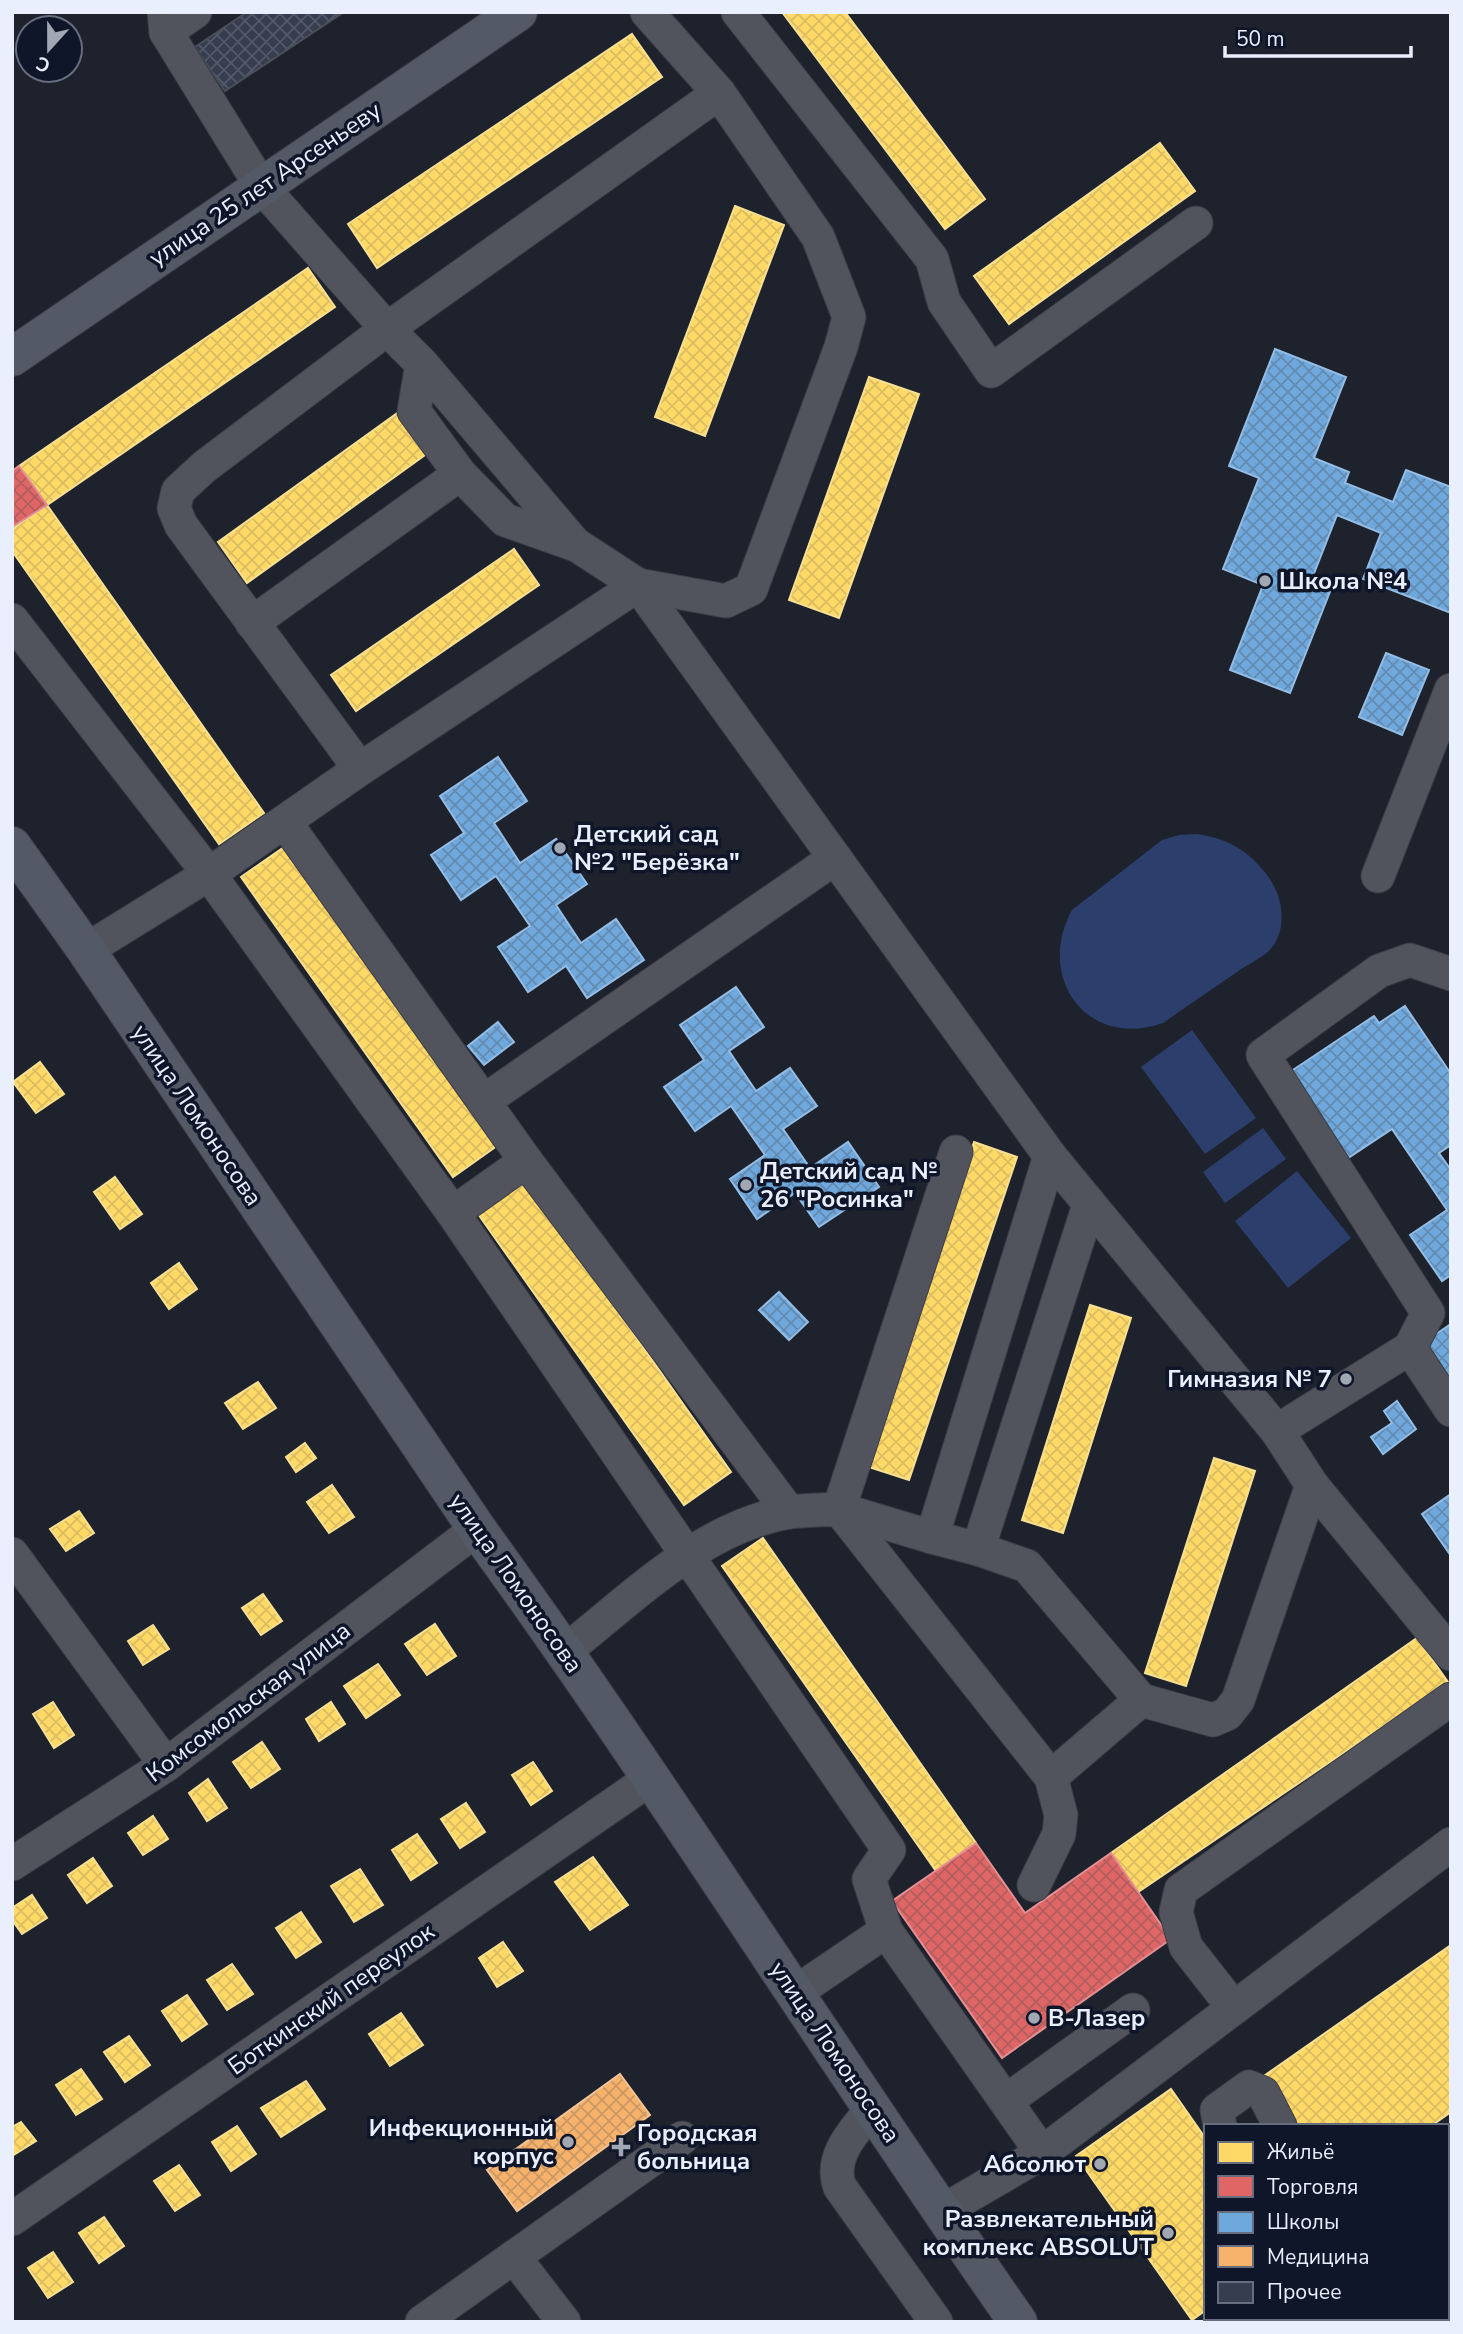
<svg xmlns="http://www.w3.org/2000/svg" width="1463" height="2334" font-family="'Nunito Sans',sans-serif">
<defs>
<pattern id="homes-cross-hatch" width="8" height="8" patternUnits="userSpaceOnUse" patternTransform="scale(1.75)"><rect width="8" height="8" fill="#ffd966"/><path d="M0 0l8 8M0 8l8-8" fill="none" stroke="#dabc61"/></pattern>
<pattern id="shops-cross-hatch" width="8" height="8" patternUnits="userSpaceOnUse" patternTransform="scale(1.75)"><rect width="8" height="8" fill="#e06666"/><path d="M0 0l8 8M0 8l8-8" fill="none" stroke="#b25d5e"/></pattern>
<pattern id="schools-cross-hatch" width="8" height="8" patternUnits="userSpaceOnUse" patternTransform="scale(1.75)"><rect width="8" height="8" fill="#6fa8dc"/><path d="M0 0l8 8M0 8l8-8" fill="none" stroke="#638bb1"/></pattern>
<pattern id="health-cross-hatch" width="8" height="8" patternUnits="userSpaceOnUse" patternTransform="scale(1.75)"><rect width="8" height="8" fill="#f6b26b"/><path d="M0 0l8 8M0 8l8-8" fill="none" stroke="#ca9863"/></pattern>
<pattern id="building-cross-hatch" width="8" height="8" patternUnits="userSpaceOnUse" patternTransform="scale(1.75)"><rect width="8" height="8" fill="#363d4f"/><path d="M0 0l8 8M0 8l8-8" fill="none" stroke="#535969"/></pattern>
</defs>
<rect width="100%" height="100%" fill="#1d222d"/>
<g fill="#2c3e6b">
<path d="M1196,834C1227,838 1248,850 1267,875C1282,895 1288,924 1273,946C1267,955 1252,962 1243,968C1216,986 1189,1005 1163,1023C1087,1050 1035,977 1072,910L1162,840L1179,835Z"/>
<path d="M1192,1030L1256,1118L1205,1154L1141,1067Z"/>
<path d="M1263,1128L1286,1159L1225,1203L1203,1172Z"/>
<path d="M1297,1171L1351,1238L1288,1288L1235,1221Z"/>
</g>
<g fill="url(#homes-cross-hatch)" stroke="#f8e093" stroke-width="2">
<path d="M782,12H845L985,199L945,229Z"/>
<path d="M632,34L662,77L377,268L348,224Z"/>
<path d="M1160,143L1195,191L1009,324L974,276Z"/>
<path d="M735,206L784,225L705,436L655,417Z"/>
<path d="M308,268L335,307L47,505L19,466Z"/>
<path d="M869,377L919,394L839,618L789,600Z"/>
<path d="M403,409L432,450L247,583L218,542Z"/>
<path d="M47,505L264,813L219,844L12,551V529Z"/>
<path d="M514,549L539,585L356,711L331,675Z"/>
<path d="M290,843L501,1143L453,1177L241,877Z"/>
<path d="M40,1062L64,1094L36,1113L13,1082Z"/>
<path d="M974,1142L1017,1157L909,1480L866,1466Z"/>
<path d="M115,1177L142,1214L120,1229L94,1192Z"/>
<path d="M526,1181L731,1472L684,1505L478,1214Z"/>
<path d="M179,1263L197,1289L169,1309L151,1283Z"/>
<path d="M1090,1305L1131,1318L1063,1533L1022,1520Z"/>
<path d="M258,1382L276,1408L243,1429L225,1403Z"/>
<path d="M305,1443L316,1458L296,1472L286,1457Z"/>
<path d="M1214,1458L1255,1471L1186,1686L1145,1673Z"/>
<path d="M332,1485L354,1517L329,1533L307,1502Z"/>
<path d="M79,1511L94,1533L66,1551L50,1529Z"/>
<path d="M763,1538L976,1843L936,1871L722,1566Z"/>
<path d="M263,1594L282,1621L261,1635L242,1608Z"/>
<path d="M435,1624L456,1656L427,1675L405,1644Z"/>
<path d="M153,1625L169,1649L143,1665L128,1641Z"/>
<path d="M1417,1638L1448,1682L1138,1892L1111,1853Z"/>
<path d="M378,1664L400,1695L366,1718L344,1686Z"/>
<path d="M53,1702L74,1735L54,1748L33,1714Z"/>
<path d="M331,1702L345,1724L319,1741L306,1719Z"/>
<path d="M262,1742L280,1769L251,1788L233,1762Z"/>
<path d="M533,1762L552,1791L531,1805L512,1775Z"/>
<path d="M208,1779L227,1808L207,1821L189,1793Z"/>
<path d="M466,1803L485,1832L460,1848L441,1819Z"/>
<path d="M153,1816L168,1839L143,1855L128,1833Z"/>
<path d="M417,1834L437,1863L411,1880L392,1850Z"/>
<path d="M593,1857L628,1905L590,1930L555,1882Z"/>
<path d="M93,1858L112,1886L87,1903L68,1875Z"/>
<path d="M360,1869L383,1905L354,1922L331,1886Z"/>
<path d="M32,1895L47,1918L22,1934L12,1920V1908Z"/>
<path d="M301,1912L321,1942L296,1958L276,1928Z"/>
<path d="M503,1942L523,1971L497,1987L479,1958Z"/>
<path d="M1451,1945V2112L1431,2126H1295L1261,2078Z"/>
<path d="M232,1964L253,1994L227,2010L207,1980Z"/>
<path d="M187,1995L207,2024L182,2041L162,2011Z"/>
<path d="M401,2013L423,2045L390,2066L369,2034Z"/>
<path d="M129,2036L150,2065L125,2082L104,2052Z"/>
<path d="M81,2069L102,2099L76,2115L56,2085Z"/>
<path d="M306,2081L325,2109L281,2137L261,2108Z"/>
<path d="M1171,2089L1206,2139V2310L1192,2320L1076,2156Z"/>
<path d="M21,2122L36,2141L12,2156V2127Z"/>
<path d="M237,2126L256,2154L231,2171L212,2142Z"/>
<path d="M179,2165L200,2195L175,2211L154,2181Z"/>
<path d="M1448,2205L1451,2209V2252L1447,2254Z"/>
<path d="M104,2217L124,2246L99,2263L79,2233Z"/>
<path d="M53,2252L73,2282L48,2298L28,2268Z"/>
</g>
<g fill="url(#shops-cross-hatch)" stroke="#e38f93" stroke-width="2">
<path d="M19,466L47,505L12,527V471Z"/>
<path d="M976,1843L1025,1913L1111,1853L1171,1939L1002,2058L892,1901Z"/>
</g>
<g fill="url(#schools-cross-hatch)" stroke="#94bde6" stroke-width="2">
<path d="M1275,349L1346,377L1314,458L1349,472L1345,483L1393,502L1406,470L1451,487V613L1363,579L1381,533L1337,515L1313,576L1333,584L1290,693L1230,670L1263,585L1223,569L1259,478L1229,466Z"/>
<path d="M1386,653L1429,670L1402,735L1359,717Z"/>
<path d="M498,757L527,801L494,823L520,863L556,839L587,884L556,905L581,943L616,919L644,960L587,998L566,966L528,992L498,947L530,926L496,876L461,900L431,855L464,833L440,796Z"/>
<path d="M736,987L764,1027L729,1051L756,1091L790,1068L817,1106L783,1129L810,1168L848,1142L879,1187L819,1227L795,1193L757,1219L730,1179L765,1155L731,1106L695,1131L664,1087L704,1060L680,1025Z"/>
<path d="M1405,1006L1451,1074V1145L1439,1153L1451,1170V1275L1442,1281L1410,1235L1447,1210L1392,1129L1339,1164L1281,1078L1374,1016L1379,1023Z"/>
<path d="M498,1022L514,1042L484,1065L468,1046Z"/>
<path d="M779,1292L808,1322L789,1340L759,1310Z"/>
<path d="M1451,1324V1385L1423,1343Z"/>
<path d="M1397,1401L1416,1429L1383,1454L1371,1437L1392,1423L1384,1411Z"/>
<path d="M1451,1494V1556L1422,1514Z"/>
</g>
<path fill="url(#health-cross-hatch)" stroke="#f2c497" stroke-width="2" d="M620,2074L650,2115L517,2211L487,2170Z"/>
<path fill="url(#building-cross-hatch)" stroke="#494e58" stroke-width="2" d="M247,12H344L225,91L195,47Z"/>
<g fill="none" stroke-linecap="round" stroke-linejoin="round">
<g stroke="#3a3d47" stroke-width="35">
<g id="minor">
<path d="M164,12L166,32L261,186L387,329L422,364L575,544L638,585L1050,1156L1277,1431L1312,1485L1451,1654"/>
<path d="M738,12L932,259L944,302L991,371L1196,223"/>
<path d="M166,32L195,12"/>
<path d="M422,364L414,411L460,474L505,520L573,544"/>
<path d="M12,620L209,874L453,1213L889,1850L869,1879L886,1931L1042,2153"/>
<path d="M252,623L460,474"/>
<path d="M360,769L181,525L174,508L178,491L204,467L387,329L719,93"/>
<path d="M285,822L526,1161L789,1512"/>
<path d="M1378,876L1451,690"/>
<path d="M86,950L209,874L360,769L638,585L726,601L751,589L841,347L849,317L818,237L719,93L647,12"/>
<path d="M484,1101L835,858"/>
<path d="M1050,1156L932,1537L978,1549L1027,1566L1141,1700L1213,1720L1227,1714L1238,1700L1312,1485"/>
<path d="M453,1213L526,1161"/>
<path d="M1410,1348L1451,1410"/>
<path d="M1277,1431L1410,1348L1428,1313L1263,1055L1379,971L1410,960L1451,974"/>
<path d="M932,1537L839,1509L956,1152"/>
<path d="M978,1549L1089,1205"/>
<path d="M12,1554L166,1765"/>
<path d="M564,1652C630,1600 704,1525 790,1512C806,1510 823,1510 839,1509L1051,1777L1061,1815L1059,1834L1034,1885"/>
<path d="M1051,1777L1141,1700"/>
<path d="M12,1864L166,1765L477,1529"/>
<path d="M796,1992L886,1931"/>
<path d="M1233,2007L1186,1947L1176,1912L1181,1890L1451,1699"/>
<path d="M1006,2101L1133,2010"/>
<path d="M873,2108C855,2130 828,2157 840,2187L936,2322"/>
<path d="M1220,2126L1217,2110L1249,2087L1263,2093L1280,2126"/>
<path d="M941,2212L1042,2153L1451,1844"/>
<path d="M12,2219L650,1779"/>
<path d="M514,2257L564,2322"/>
<path d="M1447,2280L1451,2276"/>
<path d="M1389,2318L1390,2322"/>
<path d="M1444,2318L1445,2322"/>
<path d="M422,2322L682,2138"/>
</g>
</g>
<g stroke="#3a3d47" stroke-width="40">
<g id="major">
<path d="M12,357L518,12"/>
<path d="M12,846L86,950L477,1529C665,1788 834,2060 1018,2322"/>
</g>
</g>
<use href="#minor" stroke="#51545d" stroke-width="33"/>
<use href="#major" stroke="#545966" stroke-width="38"/>
</g>
<g fill="#a2a7b4" stroke="#0f1629" stroke-width="2.5">
<circle cx="1265" cy="581" r="7"/>
<circle cx="560" cy="848" r="7"/>
<circle cx="746" cy="1185" r="7"/>
<circle cx="1346" cy="1379" r="7"/>
<circle cx="1034" cy="2018" r="7"/>
<circle cx="568" cy="2142" r="7"/>
<path d="M617.5 2136.5h7v7h7v7h-7v7h-7v-7h-7v-7h7z"/>
<circle cx="1100" cy="2164" r="7"/>
<circle cx="1168" cy="2233" r="7"/>
</g>
<g text-anchor="middle" stroke-width="7" stroke-linejoin="round" paint-order="stroke">
<g font-size="24" fill="#e9effd" stroke="#0f1629">
<text transform="translate(265 184) rotate(-34)" y="8">улица 25 лет Арсеньеву</text>
<text transform="translate(197 1115) rotate(56)" y="8">улица Ломоносова</text>
<text transform="translate(516 1583) rotate(55)" y="8">улица Ломоносова</text>
<text transform="translate(248 1702) rotate(-37)" y="8">Комсомольская улица</text>
<text transform="translate(331 1999) rotate(-35)" y="8">Боткинский переулок</text>
<text transform="translate(835 2052) rotate(56)" y="8">улица Ломоносова</text>
</g>
<g font-size="24" font-weight="bold" fill="#e9effd" stroke="#0f1629" text-anchor="start">
<text x="1279" y="589">Школа №4</text>
<text x="574" y="842">Детский сад<tspan x="574" dy="28">№2 "Берёзка"</tspan></text>
<text x="760" y="1179">Детский сад №<tspan x="760" dy="28">26 "Росинка"</tspan></text>
<text x="1332" y="1387" text-anchor="end">Гимназия № 7</text>
<text x="1048" y="2026">В-Лазер</text>
<text x="554" y="2136" text-anchor="end">Инфекционный<tspan x="554" dy="28">корпус</tspan></text>
<text x="637" y="2141">Городская<tspan x="637" dy="28">больница</tspan></text>
<text x="1086" y="2172" text-anchor="end">Абсолют</text>
<text x="1154" y="2227" text-anchor="end">Развлекательный<tspan x="1154" dy="28">комплекс ABSOLUT</tspan></text>
</g>
</g>
<rect width="1463" height="2334" fill="none" stroke="#e9effd" stroke-width="28"/>
<rect x="1204" y="2124" width="245" height="196" fill="#0f1629" stroke="#666d7e" stroke-width="2"/>
<rect x="1218" y="2142" width="35" height="21" fill="#ffd966" stroke="#666d7e" stroke-width="2"/>
<text x="1267" y="2159" font-size="21" fill="#e9effd">Жильё</text>
<rect x="1218" y="2176" width="35" height="21" fill="#e06666" stroke="#666d7e" stroke-width="2"/>
<text x="1267" y="2194" font-size="21" fill="#e9effd">Торговля</text>
<rect x="1218" y="2212" width="35" height="21" fill="#6fa8dc" stroke="#666d7e" stroke-width="2"/>
<text x="1267" y="2229" font-size="21" fill="#e9effd">Школы</text>
<rect x="1218" y="2246" width="35" height="21" fill="#f6b26b" stroke="#666d7e" stroke-width="2"/>
<text x="1267" y="2264" font-size="21" fill="#e9effd">Медицина</text>
<rect x="1218" y="2282" width="35" height="21" fill="#363d4f" stroke="#666d7e" stroke-width="2"/>
<text x="1267" y="2299" font-size="21" fill="#e9effd">Прочее</text>
<g transform="translate(49 49) rotate(201)"><circle r="33" fill="#0f1629" stroke="#666d7e" stroke-width="2"/>
<path d="M0-5L12 26L0 18L-12 26Z" fill="#a2a7b4"/>
<text y="-10" font-size="19" font-weight="bold" text-anchor="middle" fill="#e9effd">С</text>
</g>
<path d="M1225 46v10h186v-10" fill="none" stroke="#e9effd" stroke-width="3.5"/>
<text x="1236" y="46" font-size="21" fill="#e9effd" stroke="#0f1629" stroke-width="5" paint-order="stroke">50 m</text>
</svg>
